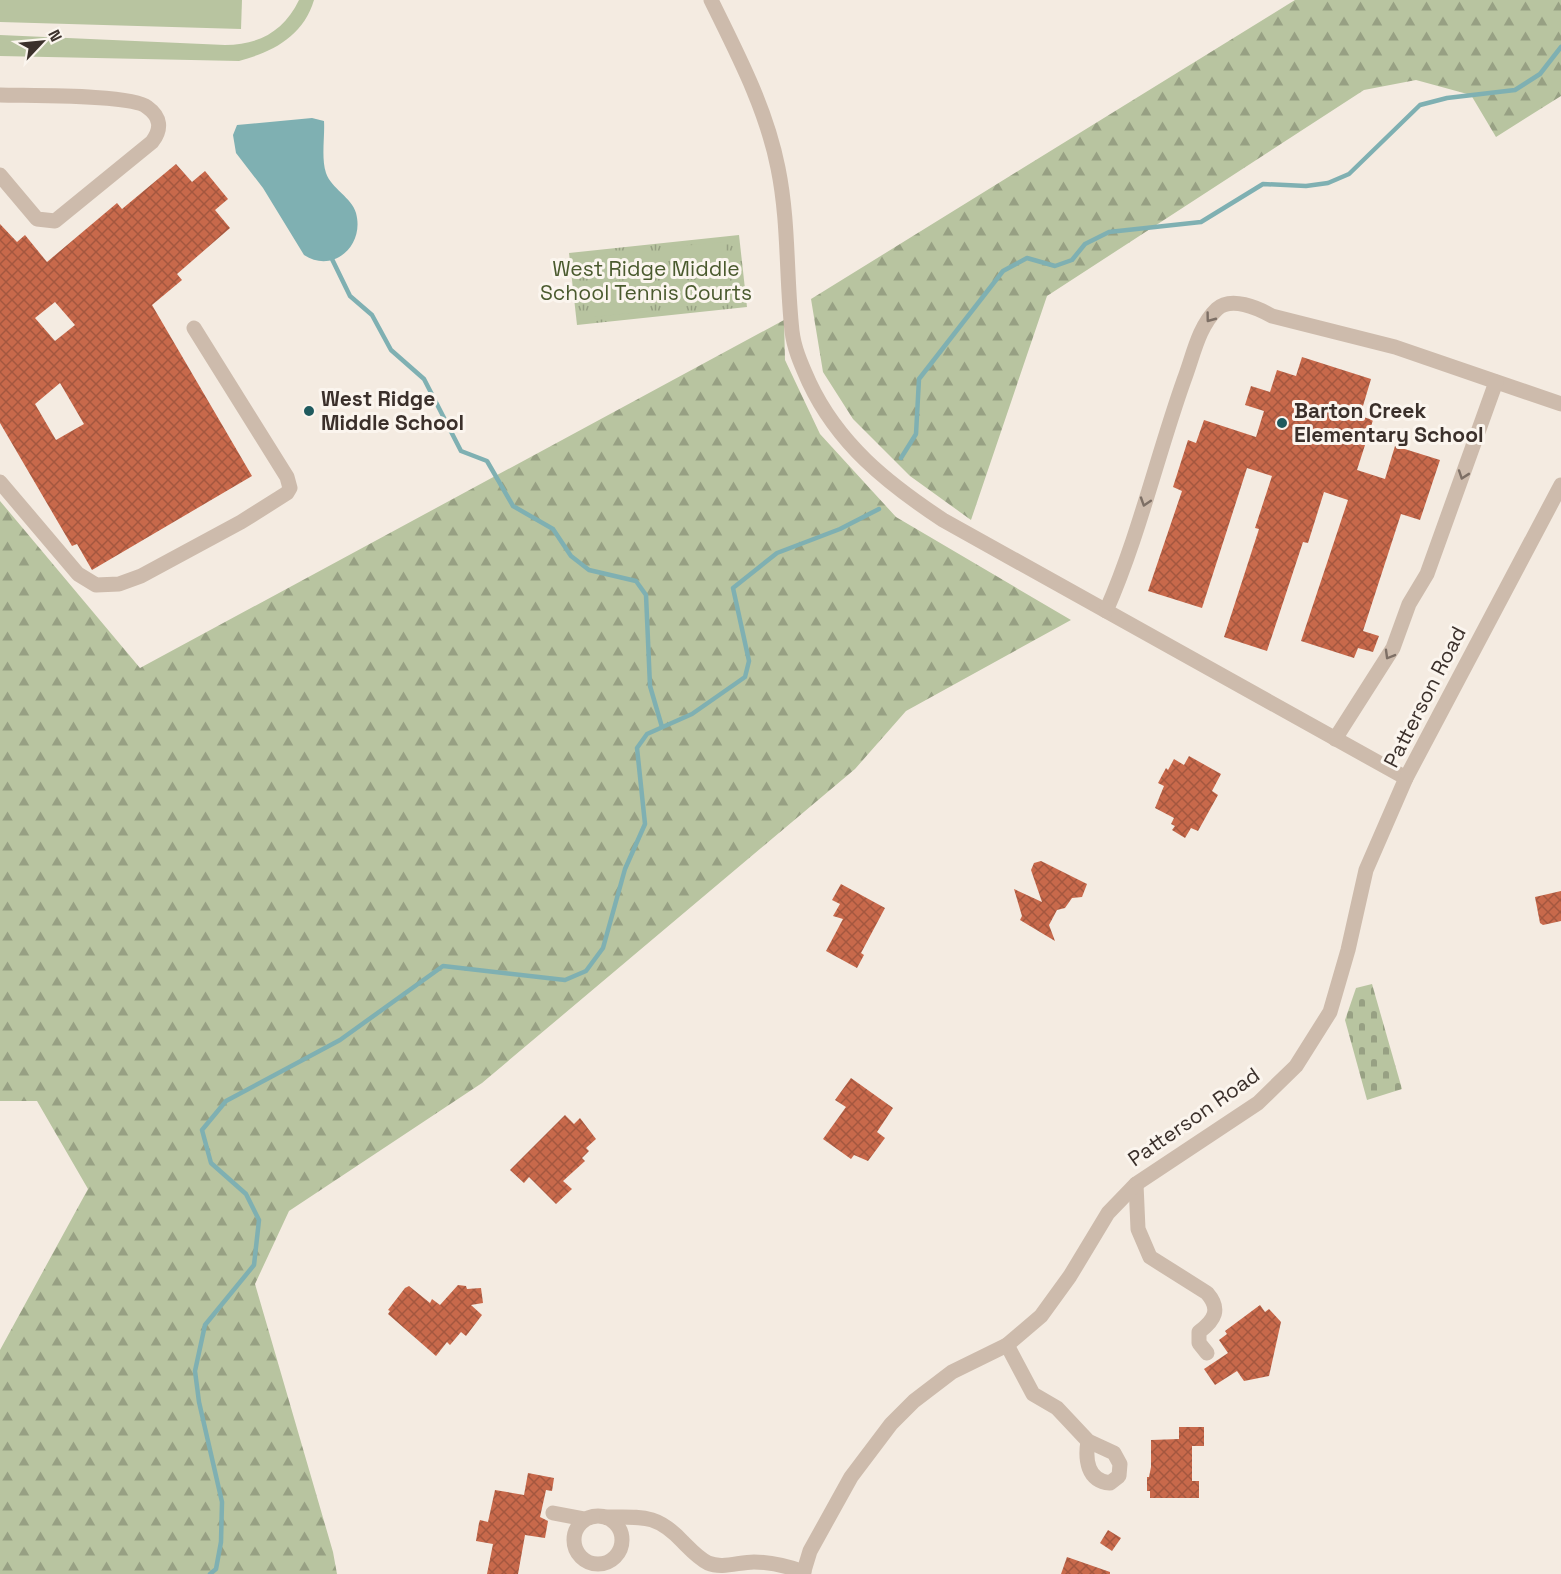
<svg xmlns="http://www.w3.org/2000/svg" width="1561" height="1574" font-family="'Space Grotesk',sans-serif">
<defs>
<pattern id="forest-firs" width="22" height="20" patternUnits="userSpaceOnUse" patternTransform="scale(1.5)"><rect width="22" height="20" fill="#b8c4a0"/><path d="M5 1l3.5 6h-7zM16 11l3.5 6h-7z" fill="#97a083"/></pattern>
<pattern id="cemetery-stones" width="16" height="16" patternUnits="userSpaceOnUse" patternTransform="scale(1.5)"><rect width="16" height="16" fill="#b8c4a0"/><path d="M2 7V4a2 2 0 0 1 4 0v3zM10 15v-3a2 2 0 0 1 4 0v3z" fill="#97a083"/></pattern>
<pattern id="park-tufts" width="24" height="20" patternUnits="userSpaceOnUse" patternTransform="scale(1.5)"><rect width="24" height="20" fill="#b8c4a0"/><path d="M3 7l-1-3M5 7V3M7 7l1-3M15 17l-1-3M17 17v-4M19 17l1-3" fill="none" stroke="#97a083"/></pattern>
<pattern id="building-cross-hatch" width="8" height="8" patternUnits="userSpaceOnUse" patternTransform="scale(1.5)"><rect width="8" height="8" fill="#c8694b"/><path d="M0 0l8 8M0 8l8-8" fill="none" stroke="#a4573f"/></pattern>
</defs>
<rect width="100%" height="100%" fill="#f4ebe1"/>
<g fill="url(#forest-firs)">
<path d="M1295,0H1561V96L1496,137L1471,95L1416,80L1364,90L1047,296L971,520L910,476L853,419L823,372L811,299Z"/>
<path d="M784,320L785,360L820,434L896,517L1071,620L906,711L855,769L482,1083L289,1211L255,1284L333,1552L337,1574H0V1350L88,1189L37,1101H0V501L140,668Z"/>
</g>
<path fill="url(#cemetery-stones)" d="M1372,984L1402,1089L1367,1100L1345,1020L1356,988Z"/>
<path fill="url(#park-tufts)" d="M739,235L747,307L577,325L569,253Z"/>
<g fill="#b8c4a0">
<path d="M0,0H242L241,29L0,22Z"/>
<path d="M299,0H314C303,37 272,52 239,61L0,56V35L225,45C259,45 284,31 299,0Z"/>
<path d="M725,242L728,268L674,273L671,247Z"/>
<path d="M641,252L644,277L590,283L587,257Z"/>
<path d="M729,276L731,302L677,307L675,282Z"/>
<path d="M645,285L648,311L594,317L591,291Z"/>
</g>
<path fill="#7fb0b2" d="M312,118L324,121C325,136 321,158 326,173C331,188 352,198 356,213C365,246 333,274 304,255L263,188L236,153L233,135L237,125Z"/>
<g fill="none" stroke-linecap="round" stroke-linejoin="round">
<g stroke="#7fb0b2" stroke-width="4.5">
<path d="M331,257L350,296L372,315L391,350L424,379L461,451L487,461L513,506L553,529L571,556L589,570L636,581L646,595L650,686L662,727"/>
<path d="M901,458L916,434L919,379L1003,271L1027,258L1055,266L1072,260L1085,244L1109,232L1201,222L1263,184L1306,186L1328,183L1349,174L1420,105L1447,98L1515,90L1540,74L1561,47"/>
<path d="M210,1574L216,1569L221,1542L222,1502L199,1402L195,1371L205,1325L254,1265L259,1220L246,1194L211,1163L202,1130L226,1101L340,1040L443,966L565,980L586,971L603,948L625,869L645,824L637,748L647,734L692,714L745,677L749,661L733,588L777,553L840,529L879,509"/>
</g>
</g>
<g fill="url(#building-cross-hatch)" fill-rule="evenodd">
<path d="M176,164L192,182L205,171L228,199L215,210L230,228L177,274L182,280L152,305L252,476L92,570L77,544L72,546L0,423V224L17,242L25,235L47,262L117,203L122,209ZM55,302L75,325L55,341L35,318ZM60,383L84,424L56,440L35,404Z"/>
<path d="M1302,357L1371,379L1360,416L1373,420L1357,470L1385,479L1395,446L1440,460L1420,520L1401,514L1363,631L1379,636L1373,652L1358,648L1354,658L1301,641L1348,500L1324,492L1308,543L1303,542L1267,651L1224,637L1259,529L1255,528L1272,476L1247,468L1202,608L1148,591L1182,491L1173,487L1188,440L1196,443L1204,420L1256,437L1264,411L1245,405L1251,386L1270,392L1277,370L1296,376Z"/>
<path d="M1189,756L1221,774L1212,791L1218,795L1198,831L1191,828L1185,838L1172,830L1175,826L1171,824L1174,818L1155,808L1164,786L1158,783L1166,768L1168,770L1174,759L1184,765Z"/>
<path d="M1041,861L1087,884L1082,897L1072,898L1065,908L1057,910L1049,925L1055,941L1020,920L1022,916L1014,889L1042,902L1031,870L1034,863Z"/>
<path d="M841,884L885,908L861,953L864,955L857,968L826,951L843,919L833,916L840,904L832,900Z"/>
<path d="M1561,891V921L1543,925L1540,923L1535,897Z"/>
<path d="M851,1078L893,1108L877,1132L885,1138L868,1161L854,1155L851,1159L823,1139L846,1107L835,1100Z"/>
<path d="M565,1115L574,1124L580,1118L596,1139L586,1148L589,1151L582,1158L585,1161L563,1181L572,1189L556,1204L529,1177L524,1183L510,1170Z"/>
<path d="M458,1285L466,1286L467,1289L481,1288L483,1303L471,1305L482,1315L466,1336L461,1332L450,1345L447,1342L436,1356L388,1314L390,1311L388,1310L405,1288L409,1286L430,1303L432,1299L440,1305Z"/>
<path d="M1260,1305L1265,1312L1269,1309L1281,1322L1269,1376L1244,1381L1237,1371L1215,1385L1204,1369L1228,1353L1219,1340L1227,1334L1225,1331Z"/>
<path d="M1179,1427H1204V1446H1192V1481H1199V1498H1150V1491H1147V1477H1149L1151,1467V1440L1179,1439Z"/>
<path d="M528,1473L554,1478L552,1491L546,1490L540,1517L548,1521L545,1538L525,1535L518,1574H487L493,1544L476,1541L479,1523L480,1520L488,1522L495,1490L524,1495Z"/>
<path d="M1108,1530L1121,1538L1112,1551L1100,1543Z"/>
<path d="M1067,1557L1110,1572V1574H1061Z"/>
</g>
<g fill="none" stroke-linecap="round" stroke-linejoin="round">
<g stroke="#cdbbac" stroke-width="15">
<path d="M711,0C738,55 766,108 778,168C789,222 786,277 792,331C794,349 802,366 809,382C838,444 887,483 943,520L1406,778"/>
<path d="M0,95C26,96 131,94 147,107C161,117 162,129 152,142L55,221L37,219L0,175"/>
<path d="M0,482L78,574L96,585L119,584L141,576L241,522L287,493L290,488L287,477L194,328"/>
<path d="M1106,611C1139,536 1157,456 1184,380C1193,357 1198,327 1217,309C1231,296 1258,308 1272,316L1395,347L1561,404"/>
<path d="M1335,739L1393,648L1409,604L1427,574L1496,382"/>
<path d="M1136,1184L1138,1229L1150,1257L1207,1293C1221,1309 1215,1320 1199,1332V1343L1207,1353"/>
<path d="M1007,1345L1033,1394L1057,1408L1088,1441L1114,1453L1120,1464L1119,1476L1110,1483C1087,1481 1085,1459 1088,1441"/>
<path d="M553,1513L585,1519"/>
<circle cx="598" cy="1540" r="24"/>
<path d="M607,1517C643,1517 657,1514 683,1542C690,1549 698,1558 708,1563C722,1569 739,1562 754,1562C772,1562 787,1566 804,1572"/>
<path d="M803,1574L810,1551L851,1477L891,1424L914,1401L952,1372L1007,1345L1041,1316L1070,1276L1108,1213L1136,1184L1258,1103L1296,1066L1330,1012L1348,950L1366,870L1406,778L1561,485"/>
</g>
</g>
<defs><path id="oneway-chevron" d="M-2-3.5L2.5 0L-2 3.5" fill="none" stroke-width="1.6" stroke-linecap="round" stroke-linejoin="round" transform="scale(1.5)"/></defs>
<g stroke="#7d6f65">
<use href="#oneway-chevron" transform="translate(1210 318) rotate(127)"/>
<use href="#oneway-chevron" transform="translate(1463 475) rotate(109)"/>
<use href="#oneway-chevron" transform="translate(1145 502) rotate(108)"/>
<use href="#oneway-chevron" transform="translate(1389 655) rotate(120)"/>
</g>
<g fill="#1f5a5e" stroke="#fbf5ee" stroke-width="2">
<circle cx="309" cy="411" r="6"/>
<circle cx="1282" cy="423" r="6"/>
</g>
<g text-anchor="middle" stroke-width="6" stroke-linejoin="round" paint-order="stroke">
<g font-size="21" fill="#4a5a2e" stroke="#fbf5ee">
<text x="646" y="276">West Ridge Middle<tspan x="646" dy="24">School Tennis Courts</tspan></text>
</g>
<g font-size="21" font-weight="bold" fill="#3b302b" stroke="#fbf5ee" text-anchor="start">
<text x="321" y="406">West Ridge<tspan x="321" dy="24">Middle School</tspan></text>
<text x="1294" y="418">Barton Creek<tspan x="1294" dy="24">Elementary School</tspan></text>
</g>
<g font-size="21" fill="#3b302b" stroke="#fbf5ee">
<text transform="translate(1425 697) rotate(-63)" y="7">Patterson Road</text>
<text transform="translate(1194 1117) rotate(-35)" y="7">Patterson Road</text>
</g>
</g>
<g transform="translate(42 42) rotate(64)" stroke="#fbf5ee" stroke-width="4.5" paint-order="stroke">
<path d="M0-4.5L10 22L0 15L-10 22Z" fill="#3b302b"/>
<text y="-9" font-size="16" font-weight="bold" text-anchor="middle" fill="#3b302b">N</text>
</g>
</svg>
